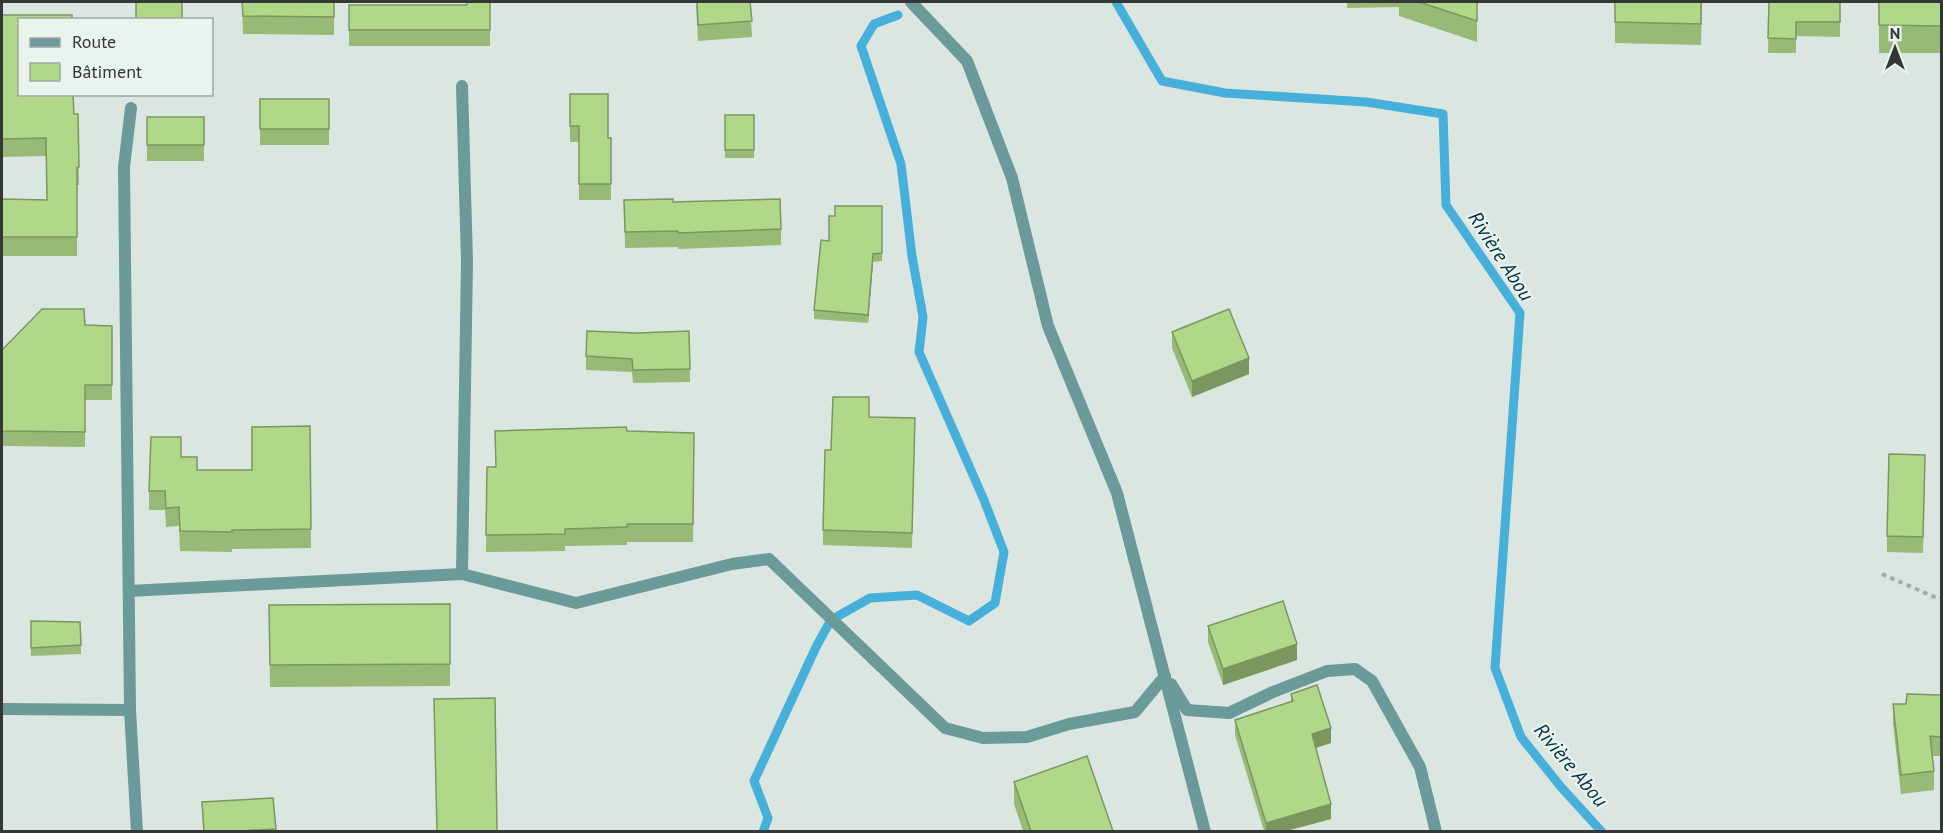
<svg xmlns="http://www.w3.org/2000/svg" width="1943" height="833" font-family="'PT Sans',sans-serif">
<rect width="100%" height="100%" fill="#dce6e1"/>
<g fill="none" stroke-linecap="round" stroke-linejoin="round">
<g stroke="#46b0db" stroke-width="9">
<path d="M1116,2L1162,81L1225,93L1366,102L1443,114L1446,205L1520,313L1495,668L1521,737L1561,787L1602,832"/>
<path d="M763,832L768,818L754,781L817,645L831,620L870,598L917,595L969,621L995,603L1004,552L984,500L919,352L923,317L912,256L901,164L861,46L874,24L898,15"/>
</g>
<path stroke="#a3aba7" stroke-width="4" stroke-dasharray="4.5 4.5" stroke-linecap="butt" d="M1882,574L1939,599L1942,598"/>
<g stroke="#6a9a99" stroke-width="12">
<path d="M911,2L967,61L1012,178L1048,326L1117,493L1205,832"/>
<path d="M462,86L467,261L462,574"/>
<path d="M131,108L124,167L130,710L137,832"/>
<path d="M129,591L462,574L576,603L732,564L769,559L945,728L983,738L1027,737L1069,724L1135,712L1165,676"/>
<path d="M1171,684L1187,710L1229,713L1273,692L1327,671L1355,669L1372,681L1420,767L1436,832"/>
<path d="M2,709L130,710"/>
</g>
</g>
<g fill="#97ba76">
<path d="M136,2H334V35L243,34L242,3Z"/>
<path d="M490,2V46H349V5H467Z"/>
<path d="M696,2H750L752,37L698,41Z"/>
<path d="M1347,2H1477V42L1399,16V7L1347,8Z"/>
<path d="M1615,2H1702L1701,45L1615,43Z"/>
<path d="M1769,2H1840V37L1796,36V53H1768Z"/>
<rect x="1879" y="2" width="62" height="51"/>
<path d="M2,15L74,114H78L79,185H77V256H2V199L47,200L46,156L2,157Z"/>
<path d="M570,94L608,138H611V200H579V142H570Z"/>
<rect x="260" y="99" width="69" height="46"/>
<rect x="725" y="115" width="29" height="43"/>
<rect x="147" y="117" width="57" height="44"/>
<path d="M624,200L673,202L781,229V245L678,249V247L625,248Z"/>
<path d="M882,206V261L873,262L868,323L814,319V310L829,241Z"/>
<path d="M85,325L112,326V400H85V447L2,446V350Z"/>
<path d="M689,331L690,382L633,383L632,372L586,370V356L637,333Z"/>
<path d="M1172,332L1249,374L1192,397L1172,348Z"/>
<path d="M869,417L915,418L912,548L823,545V530L831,450Z"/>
<path d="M310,426L311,548L232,549V552L180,551L179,526L166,527L165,510H149V491L181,457L197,470H252Z"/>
<path d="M495,431L694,433L693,542H627V545L565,546V551L486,552L487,467H496Z"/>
<path d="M1925,471L1923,553L1887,552V536Z"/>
<path d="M450,604V686L270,687L269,605Z"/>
<path d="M31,621L80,622L81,654L31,656Z"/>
<path d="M1208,626L1297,660L1223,685L1208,642Z"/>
<path d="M1941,689V756H1932L1934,771V790L1901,794L1893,724V704H1906L1941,695Z"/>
<path d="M1291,694L1331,743L1316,748L1331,819L1286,831H1264L1235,735V720L1291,702Z"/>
<path d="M1014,782L1113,831H1023L1014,804Z"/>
<path d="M273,798L276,831H203L202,802Z"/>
</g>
<g fill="#7b9760">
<path d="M873,254V262L868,323V315Z"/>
<path d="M1249,358V374L1192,397V381Z"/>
<path d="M1297,644V660L1223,685V669Z"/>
<path d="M1331,728V743L1312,749V734Z"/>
<path d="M1331,804V819L1286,831H1266V823Z"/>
</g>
<g fill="#b0d889" stroke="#7b9760" stroke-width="1.5">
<rect x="136" y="2" width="46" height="18"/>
<path d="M242,2H334V17L243,16Z"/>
<path d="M467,2H490V30H349V5H467Z"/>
<path d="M697,2H750L752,21L698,25Z"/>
<path d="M1419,2H1477V21Z"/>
<path d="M1615,2H1701V24L1615,22Z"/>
<path d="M1769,2H1840V22H1796V39L1768,38Z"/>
<path d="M1879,2H1941V26L1879,25Z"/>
<path d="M2,15H72V20H20V94H73L74,114H78L79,167H77V237H2V199L47,200L46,138L2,139Z"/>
<path d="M570,94H608V138H611V184H579V126H570Z"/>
<rect x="260" y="99" width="69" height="30"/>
<rect x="725" y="115" width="29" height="35"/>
<rect x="147" y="117" width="57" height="28"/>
<path d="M673,199V202L780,199L781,229L678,233V231L625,232L624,200Z"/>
<path d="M835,206H882V253L873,254L868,315L814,310L821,240L829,241V216H835Z"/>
<path d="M42,309H84L85,325L112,326V385H85V432L2,431V350Z"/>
<path d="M1229,309L1249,358L1192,381L1172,332Z"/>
<path d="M587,331L637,333L689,331L690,369L633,370L632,359L586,356Z"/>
<path d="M833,397H869V417L915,418L912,533L823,530L825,450H831Z"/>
<path d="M310,426L311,529L232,530V532L180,531L179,507L166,508L165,491H149L151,437H181V457H197V470H252V427Z"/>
<path d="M626,427L627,431L694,433L693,524H627V527L565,529V534L486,535L487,467H496L495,431Z"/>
<path d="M1889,454L1925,455L1923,537L1887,536Z"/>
<path d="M1283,601L1297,644L1223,669L1208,626Z"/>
<path d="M450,604V664L270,665L269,605Z"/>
<path d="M31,621L80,622L81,645L31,648Z"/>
<path d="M1317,685L1331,728L1312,734L1331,804L1266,823L1235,720L1293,701L1291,694Z"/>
<path d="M1941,689V737L1930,736L1934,771L1901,775L1893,704H1906L1907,694L1941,695Z"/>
<path d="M495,698L497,831H437L434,699Z"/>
<path d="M1087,756L1113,831H1031L1014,782Z"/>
<path d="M273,798L276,829L240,831H204L202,802Z"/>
</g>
<g text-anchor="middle" stroke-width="4.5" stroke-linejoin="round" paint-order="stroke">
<g font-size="20" font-style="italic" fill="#003041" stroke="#eaf3ee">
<text transform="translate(1501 256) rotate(57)" y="7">Rivière Abou</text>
<text transform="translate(1571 765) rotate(50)" y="7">Rivière Abou</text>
</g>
</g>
<rect width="1943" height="833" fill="none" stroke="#343735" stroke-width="6"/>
<rect x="18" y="18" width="195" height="78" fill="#eaf3ee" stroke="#a1a8a4" stroke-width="1.5"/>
<rect x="30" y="38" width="30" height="9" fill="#6a9a99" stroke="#a1a8a4" stroke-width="1.5"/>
<text x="72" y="48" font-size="18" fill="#343735">Route</text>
<rect x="30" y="63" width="30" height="18" fill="#b0d889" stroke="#a1a8a4" stroke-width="1.5"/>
<text x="72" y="78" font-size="18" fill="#343735">Bâtiment</text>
<g transform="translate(1895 48)" stroke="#eaf3ee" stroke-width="4.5" paint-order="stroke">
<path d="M0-4.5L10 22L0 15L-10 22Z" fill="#343735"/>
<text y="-9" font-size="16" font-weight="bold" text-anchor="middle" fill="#343735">N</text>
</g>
</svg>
